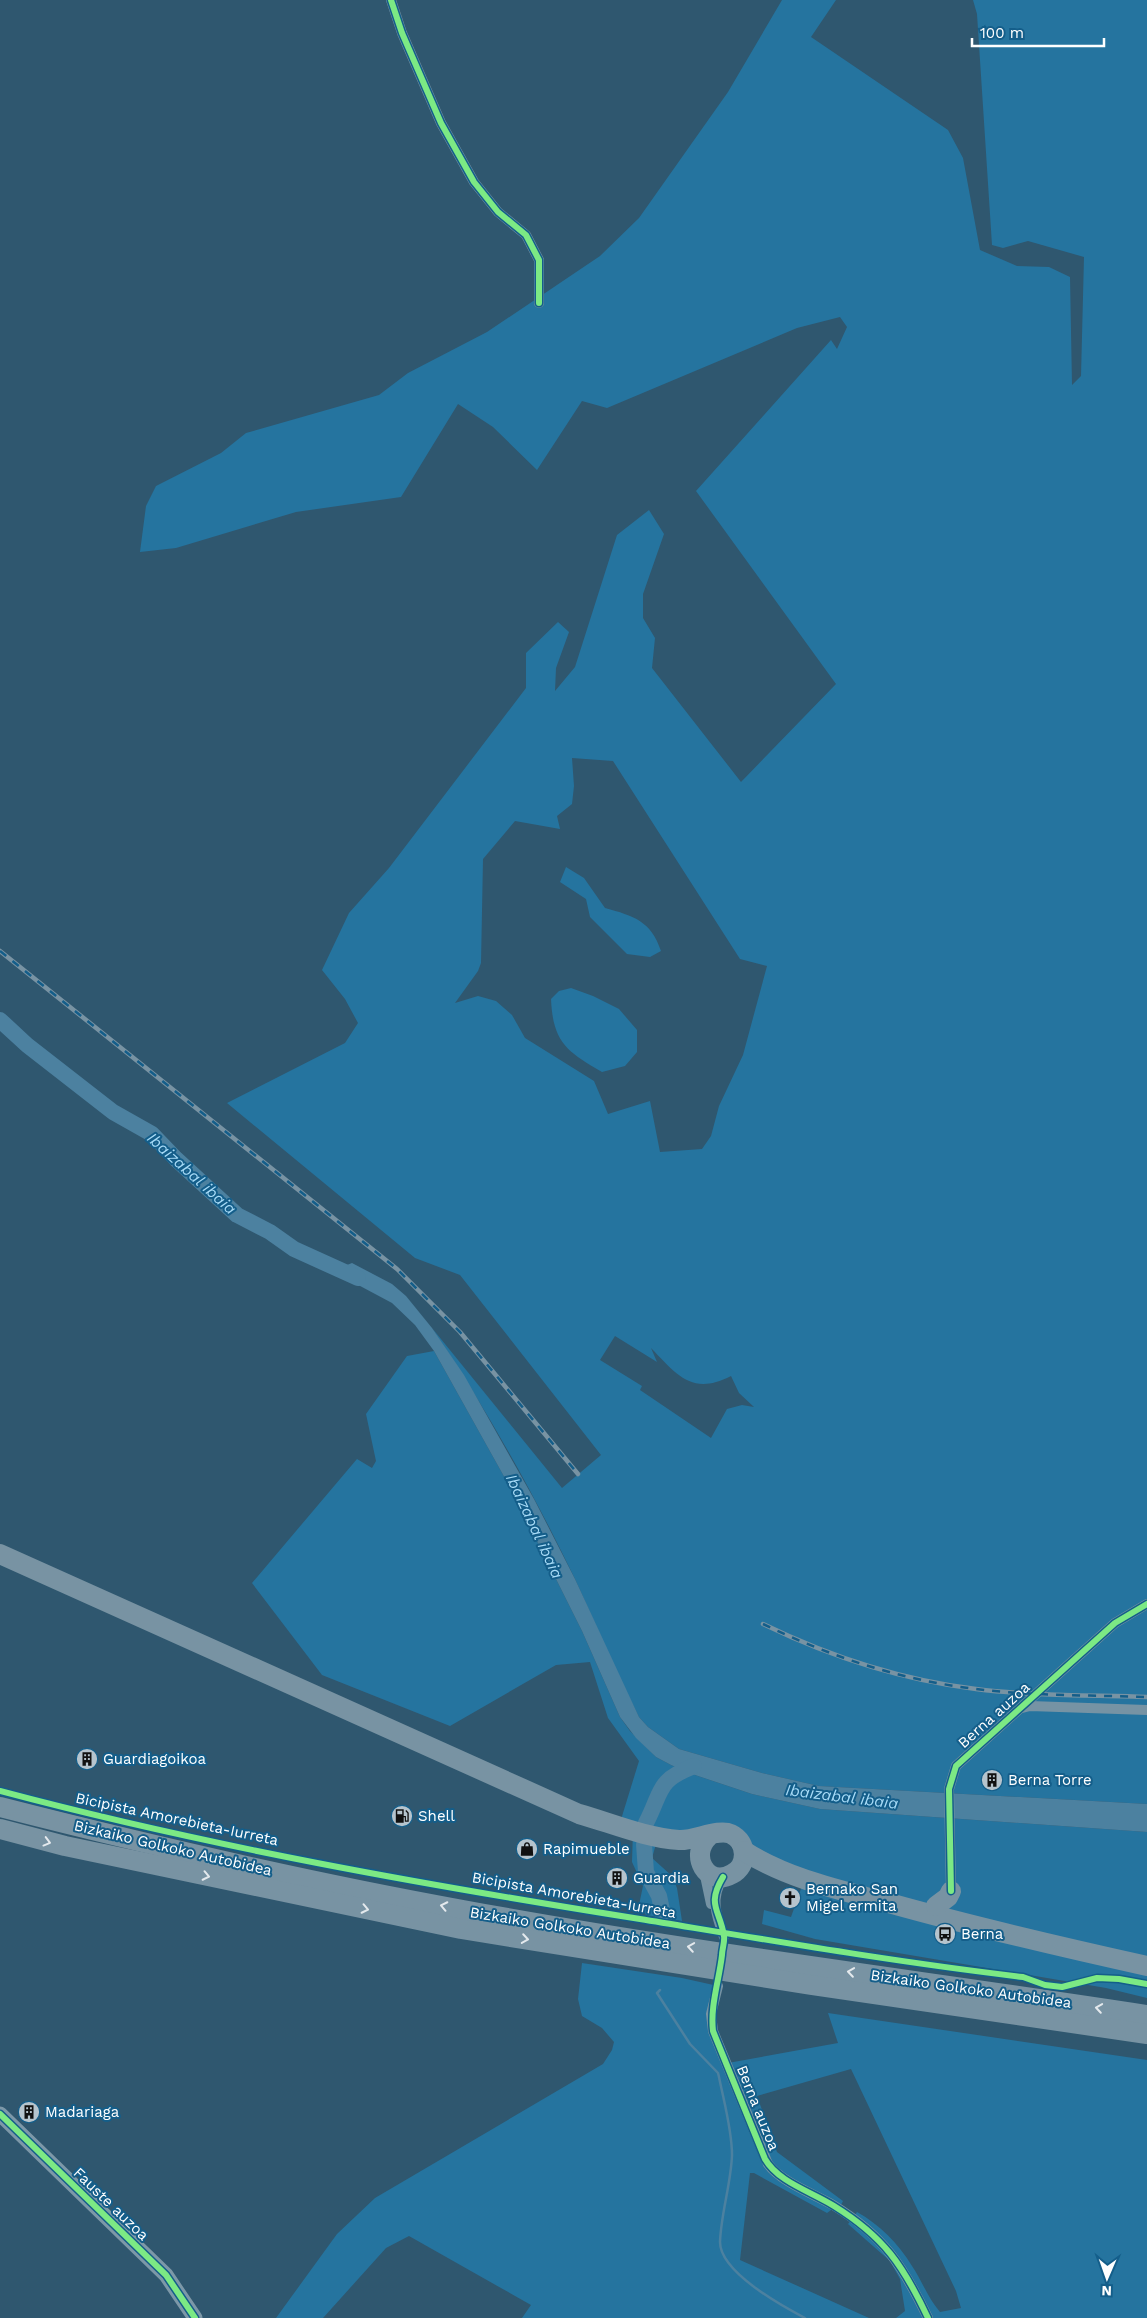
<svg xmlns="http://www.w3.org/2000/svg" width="1147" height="2318" font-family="'Work Sans',sans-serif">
<rect width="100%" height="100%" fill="#2f576f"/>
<g fill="#25749f" fill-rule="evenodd">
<path d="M782,0H836L811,37L948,130L963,158L980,250L1017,266L1049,267L1070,277L1072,385L1081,376L1084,257L1028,241L1003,248L992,245L977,14L973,0H1147V1804L819,1786L762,1773L679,1749L648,1727L639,1717C616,1672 596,1625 575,1579C533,1492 486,1408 432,1328L562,1488L601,1455L460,1275L415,1258L227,1103L345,1043L358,1023L345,999L322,970L349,913L389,868L526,688V653L558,622L569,632L556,668L555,691L575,667L617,535L649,510L664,534L643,594V618L655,638L652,668L741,782L836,684L696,491L831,340L837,349L847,327L840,317L797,328L607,408L582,401L537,470L493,427L458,404L401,497L296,512L176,548L140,552L146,506L156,486L221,453L246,433L379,395L408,373L487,332L600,256L639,218L728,92ZM572,758L613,761L740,959L767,966L743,1055L719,1106L711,1136L702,1149L660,1152L650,1101L608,1114L594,1081L525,1038L512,1015L496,1001L478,996L455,1003L478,971L481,963L483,859L515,821L560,829L557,816L572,804L574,786ZM615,1336L657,1362L651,1348C677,1375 692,1396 731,1376L739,1393L754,1407L742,1405L727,1409L711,1438L640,1390L642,1386L600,1360Z"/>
<path d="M566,867L584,878L605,908C634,916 651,921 661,951L650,957L627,954L590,917L586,899L560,882Z"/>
<path d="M571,988L593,996L619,1009L637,1030V1052L625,1066L602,1072C566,1051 553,1042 551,999L559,991Z"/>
<path d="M434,1351L511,1489L582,1631L620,1717L630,1731L656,1757L671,1765L692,1774L752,1794L820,1809L1147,1832V1998L1106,1988L815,1939L762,1924L764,1910L791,1917L802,1886L741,1843L658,1837L652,1858L672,1876L677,1888L682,1921L646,1915L639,1905L643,1886L632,1862L633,1830L619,1826L639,1761L608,1718L590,1662L556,1665L450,1726L322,1675L252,1583L357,1459L372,1468L376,1461L366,1414L407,1356Z"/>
<path d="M582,1963L682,1978L718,1986L711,2013L728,2063L838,2043L828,2013L1147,2060V2318H896L905,2311L900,2279L890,2261L848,2224L857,2212C880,2225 898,2243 912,2266C922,2281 928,2298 940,2312L961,2308L956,2291L851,2069L757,2096L777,2152L843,2201L841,2205L835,2207L827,2213L754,2173H750L740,2260L869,2318H522L531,2305L409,2236L386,2248L323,2318H276L337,2234L375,2198L603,2064L612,2050L614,2042L602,2028L582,2016L578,1999Z"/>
</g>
<path fill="#4c81a0" d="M352,1263L392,1284L406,1296L432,1328L464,1375L534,1499L575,1579L639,1717L648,1727L679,1749L762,1773L819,1786L1147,1804V1832L820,1809L752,1794L692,1774L671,1765L656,1757L636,1738L620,1717L582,1631L511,1489L434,1351L415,1325L392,1303L332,1271Z"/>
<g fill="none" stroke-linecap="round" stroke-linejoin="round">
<path stroke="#4c81a0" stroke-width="2.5" d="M660,1990L657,1993L690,2044L718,2073L719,2077C724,2102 732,2130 732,2155C731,2184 721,2213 720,2242C720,2272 782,2306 805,2318"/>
<g stroke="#4c81a0" stroke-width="16">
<path d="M0,1020L27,1045L113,1112L152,1134L176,1159L237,1215L270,1232L294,1249L358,1278"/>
<path d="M646,1823C663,1790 656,1781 694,1766"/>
<path d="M644,1844L646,1872L659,1896L664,1919"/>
</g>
<g stroke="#7693a4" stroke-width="10">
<path d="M391,0L402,33L441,123L474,182L498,212L526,235L539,260V303"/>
<path d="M1022,1708L1030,1706L1147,1710"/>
<path d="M704,1871L711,1904"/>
<path d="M723,1877C710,1899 716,1915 724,1937"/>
<path d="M951,1891L949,1789L956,1766L1115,1623L1147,1604"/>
<path d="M718,1986L711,2014L713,2031L768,2164C781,2182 814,2194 833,2205C884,2236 903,2266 928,2318"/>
</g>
<path stroke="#7d98a8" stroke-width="15" d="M0,2114L166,2275L195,2318"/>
<g stroke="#7893a3" stroke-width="20">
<path d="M0,1554L579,1814C611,1823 646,1838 679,1840C695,1841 718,1828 731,1834C748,1842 748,1866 732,1874C707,1888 688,1855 709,1836"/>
<path d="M0,1807C153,1846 308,1882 463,1910C690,1952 919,1980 1147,2015"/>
<path d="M0,1829L65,1846L461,1929L811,1985L1147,2034"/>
<path d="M744,1851C788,1879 840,1890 889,1903C975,1927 1061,1947 1147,1966"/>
<path d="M936,1906L948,1897L951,1891"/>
</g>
<g stroke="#7893a3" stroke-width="4.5">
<g id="rail">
<path d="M0,951L397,1269L460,1332L578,1474"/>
<path d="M763,1624C831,1657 901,1680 976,1689C1032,1696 1090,1695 1147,1697"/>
</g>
</g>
<use href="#rail" stroke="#145e8a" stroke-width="2.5" stroke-dasharray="8" stroke-linecap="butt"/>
<g stroke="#145e8a" stroke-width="9">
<g id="cycleway">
<path d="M391,0L402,33L441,123L474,182L498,212L526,235L539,260V303"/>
<path d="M0,1791C210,1847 426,1885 640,1919C768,1940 895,1962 1023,1977L1045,1985L1062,1987L1097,1978L1119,1979L1147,1984"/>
<path d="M723,1877C706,1905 720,1910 724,1936C725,1942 722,1949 722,1955C719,1981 710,2006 713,2031L765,2159C778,2182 812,2192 834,2206C884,2237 903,2265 928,2318"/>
<path d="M951,1891L949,1789L956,1766L1115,1623L1147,1604"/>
<path d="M0,2114L166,2275L195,2318"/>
</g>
</g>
<use href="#cycleway" stroke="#7ce984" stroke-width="6"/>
</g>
<defs><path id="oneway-chevron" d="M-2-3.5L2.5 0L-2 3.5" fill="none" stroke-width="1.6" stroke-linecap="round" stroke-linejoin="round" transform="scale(1.25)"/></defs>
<g stroke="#e4e9ed">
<use href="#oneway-chevron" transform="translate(47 1842) rotate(15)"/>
<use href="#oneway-chevron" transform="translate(206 1876) rotate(12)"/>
<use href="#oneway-chevron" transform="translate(444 1906) rotate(-168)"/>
<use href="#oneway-chevron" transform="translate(365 1909) rotate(12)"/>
<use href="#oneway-chevron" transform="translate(525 1939) rotate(9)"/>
<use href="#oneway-chevron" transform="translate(691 1947) rotate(-171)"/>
<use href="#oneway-chevron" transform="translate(851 1972) rotate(-172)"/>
<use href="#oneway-chevron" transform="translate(1099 2008) rotate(-171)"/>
</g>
<defs>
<g id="building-disc" transform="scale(1.125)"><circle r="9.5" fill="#b6c4cd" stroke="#145e8a"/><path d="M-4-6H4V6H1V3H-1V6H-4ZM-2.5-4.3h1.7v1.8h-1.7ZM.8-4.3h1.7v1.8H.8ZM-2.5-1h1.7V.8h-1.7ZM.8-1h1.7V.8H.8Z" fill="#111"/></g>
<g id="fuel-disc" transform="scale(1.125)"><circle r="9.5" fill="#b6c4cd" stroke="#145e8a"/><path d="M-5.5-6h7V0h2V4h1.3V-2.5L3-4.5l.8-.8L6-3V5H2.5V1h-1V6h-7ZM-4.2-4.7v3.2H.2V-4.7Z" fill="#111"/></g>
<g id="shop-disc" transform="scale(1.125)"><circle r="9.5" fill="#b6c4cd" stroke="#145e8a"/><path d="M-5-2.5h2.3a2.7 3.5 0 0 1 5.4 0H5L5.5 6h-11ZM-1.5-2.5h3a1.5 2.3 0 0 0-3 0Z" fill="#111"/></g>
<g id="church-disc" transform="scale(1.125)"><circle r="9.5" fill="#b6c4cd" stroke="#145e8a"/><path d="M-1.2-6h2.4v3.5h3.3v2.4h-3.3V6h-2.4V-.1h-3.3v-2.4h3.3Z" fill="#111"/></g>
<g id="bus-disc" transform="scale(1.125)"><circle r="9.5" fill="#b6c4cd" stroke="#145e8a"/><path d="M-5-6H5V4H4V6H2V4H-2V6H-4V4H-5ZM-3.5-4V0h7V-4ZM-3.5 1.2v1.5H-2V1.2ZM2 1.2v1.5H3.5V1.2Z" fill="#111"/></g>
</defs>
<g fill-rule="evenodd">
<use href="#building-disc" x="87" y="1759"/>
<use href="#building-disc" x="992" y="1780"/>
<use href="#fuel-disc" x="402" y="1816"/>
<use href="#shop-disc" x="527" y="1849"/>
<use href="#building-disc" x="617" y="1878"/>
<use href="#church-disc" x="790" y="1898"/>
<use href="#bus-disc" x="945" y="1934"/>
<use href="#building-disc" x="29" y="2112"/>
</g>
<g text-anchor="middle" stroke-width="4" stroke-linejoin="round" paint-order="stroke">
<g font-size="15" fill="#fff" stroke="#145e8a">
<text transform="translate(994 1715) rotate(-42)" y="5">Berna auzoa</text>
<text transform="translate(177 1819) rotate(12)" y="5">Bicipista Amorebieta-Iurreta</text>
<text transform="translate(173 1848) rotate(13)" y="5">Bizkaiko Golkoko Autobidea</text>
<text transform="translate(574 1895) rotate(10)" y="5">Bicipista Amorebieta-Iurreta</text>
<text transform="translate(570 1928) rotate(9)" y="5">Bizkaiko Golkoko Autobidea</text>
<text transform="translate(971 1989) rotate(8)" y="5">Bizkaiko Golkoko Autobidea</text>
<text transform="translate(758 2108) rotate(68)" y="5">Berna auzoa</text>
<text transform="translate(111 2204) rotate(44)" y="5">Fauste auzoa</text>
</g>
<g font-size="15" fill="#fff" stroke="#145e8a" text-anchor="start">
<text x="103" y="1764">Guardiagoikoa</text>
<text x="1008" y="1785">Berna Torre</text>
<text x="418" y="1821">Shell</text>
<text x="543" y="1854">Rapimueble</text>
<text x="633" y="1883">Guardia</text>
<text x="806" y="1894">Bernako San<tspan x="806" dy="17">Migel ermita</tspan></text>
<text x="961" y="1939">Berna</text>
<text x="45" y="2117">Madariaga</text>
</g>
<g font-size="16" font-style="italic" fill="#a7dbf7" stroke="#145e8a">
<text transform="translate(192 1173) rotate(42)" y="6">Ibaizabal ibaia</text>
<text transform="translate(535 1526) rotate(65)" y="6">Ibaizabal ibaia</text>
<text transform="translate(842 1796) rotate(7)" y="6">Ibaizabal ibaia</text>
</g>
</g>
<g transform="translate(1107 2278) rotate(182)" stroke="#145e8a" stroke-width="4" paint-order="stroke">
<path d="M0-4L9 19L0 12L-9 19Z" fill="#ffffff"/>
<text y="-8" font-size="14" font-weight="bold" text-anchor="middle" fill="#ffffff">N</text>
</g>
<path d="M972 38v8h132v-8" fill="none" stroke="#ffffff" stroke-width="2.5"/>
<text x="980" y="38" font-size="15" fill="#ffffff" stroke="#145e8a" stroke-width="4" paint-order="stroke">100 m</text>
</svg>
